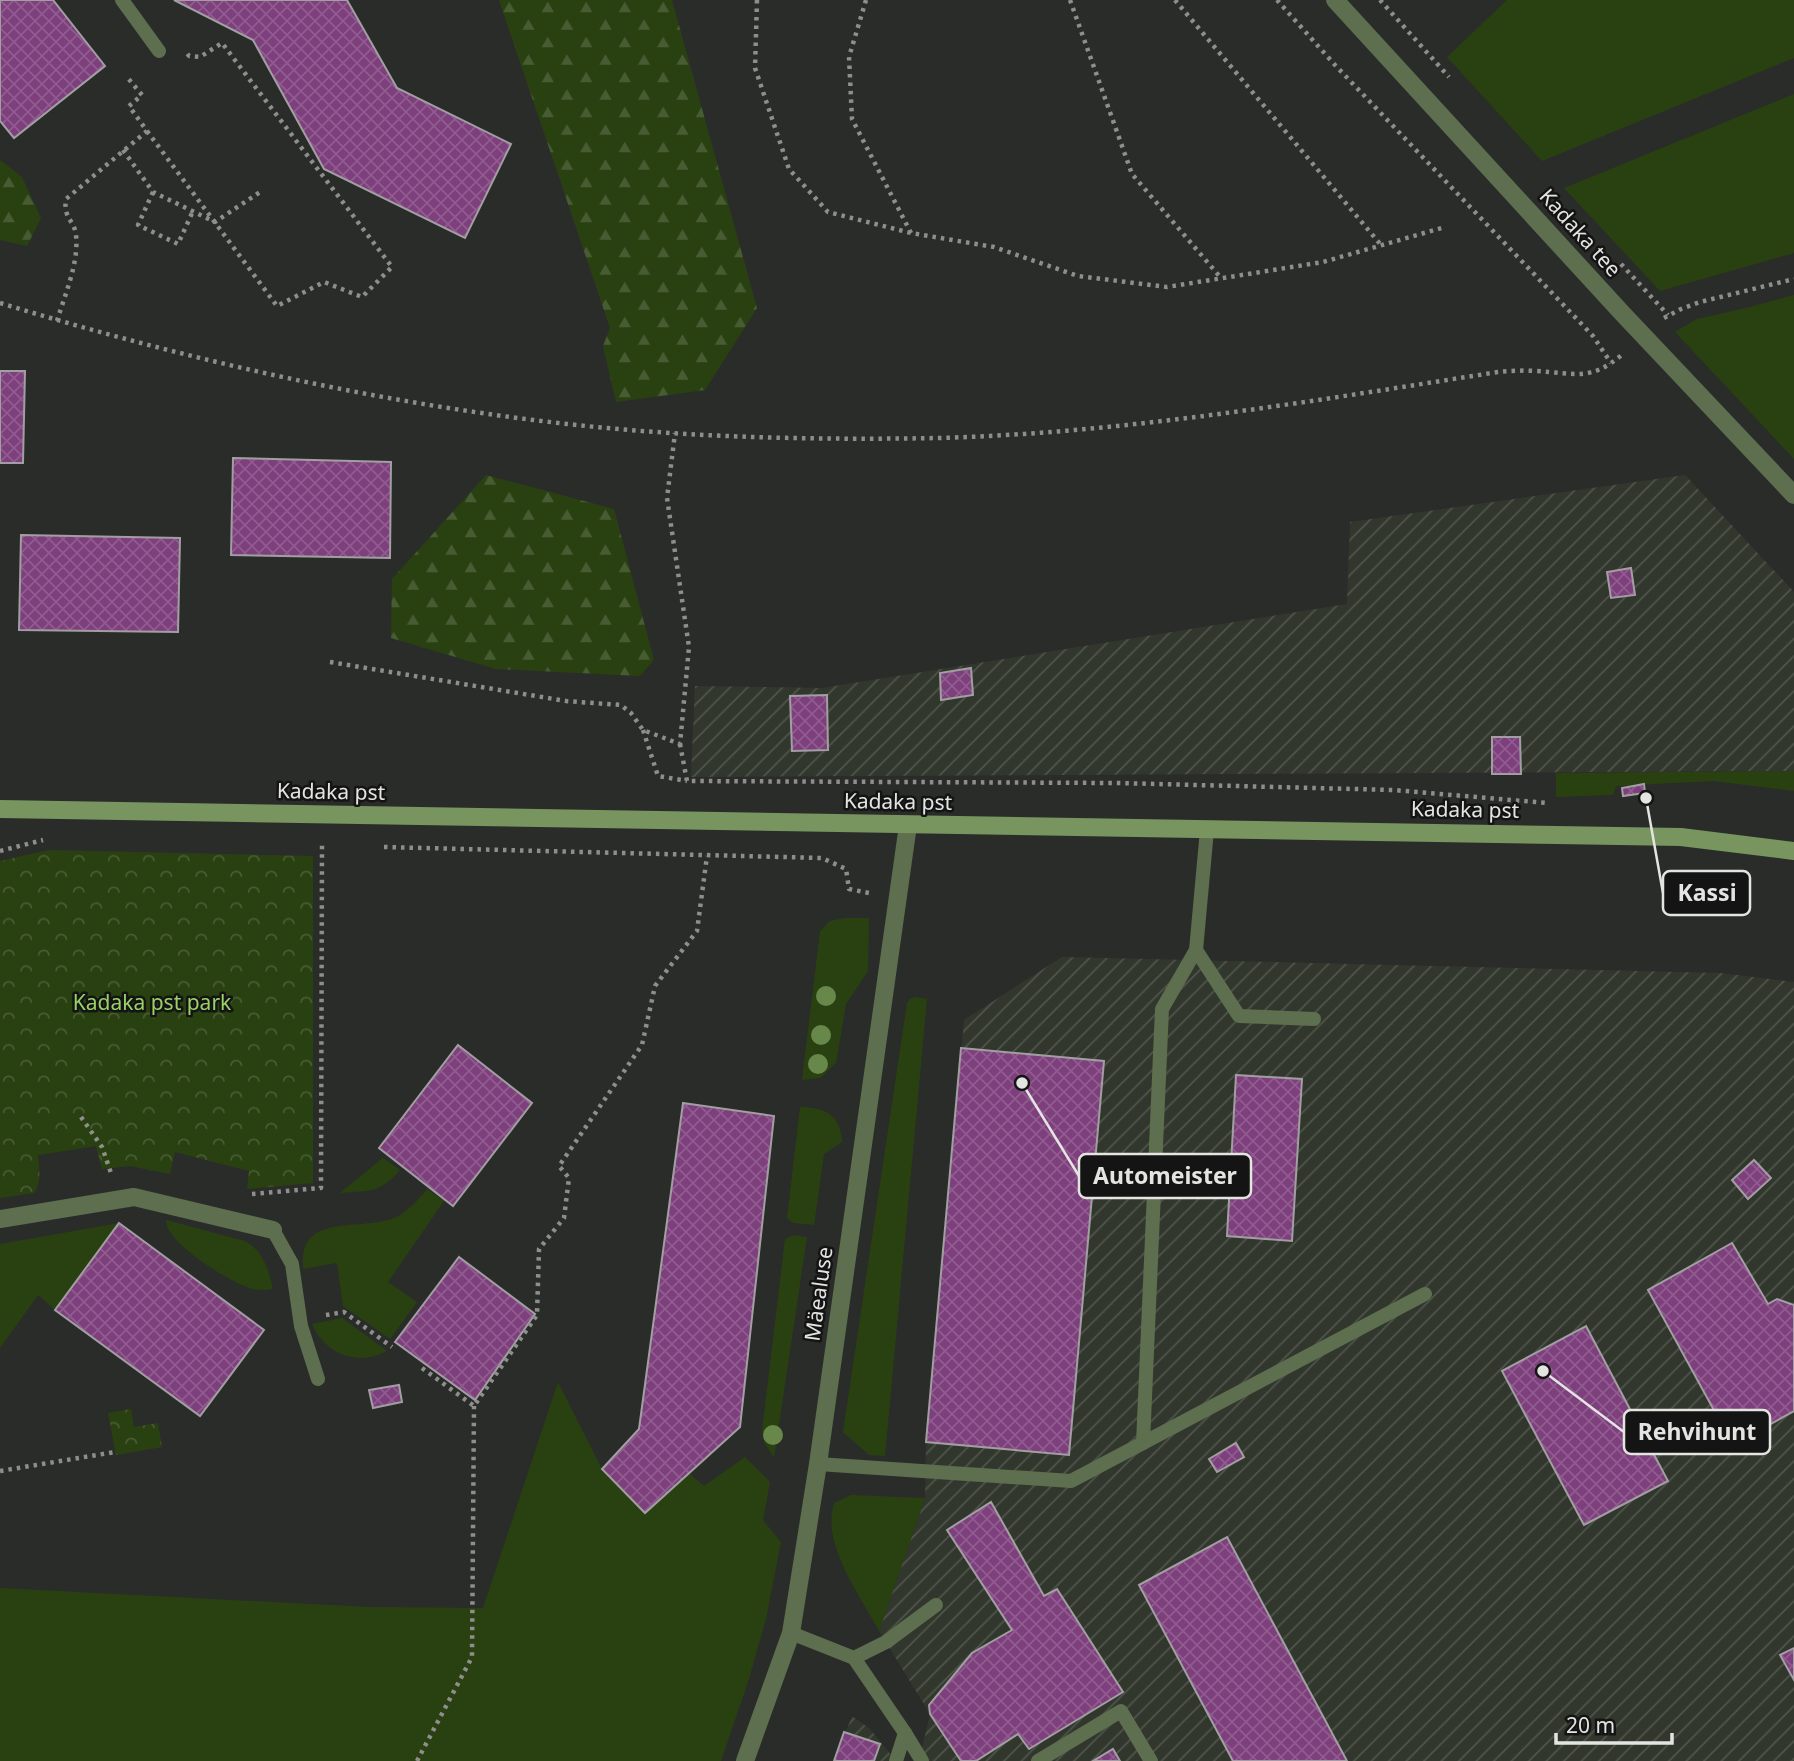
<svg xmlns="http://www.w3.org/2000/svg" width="1794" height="1761" font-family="'Noto Sans',sans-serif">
<defs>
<pattern id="industrial-furrows" width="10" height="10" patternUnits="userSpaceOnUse" patternTransform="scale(1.75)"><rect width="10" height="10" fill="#32372e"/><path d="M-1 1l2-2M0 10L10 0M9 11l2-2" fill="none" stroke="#50544c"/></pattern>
<pattern id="forest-firs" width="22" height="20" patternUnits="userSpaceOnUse" patternTransform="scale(1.75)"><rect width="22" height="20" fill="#294111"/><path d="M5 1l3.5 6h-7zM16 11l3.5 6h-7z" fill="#485c34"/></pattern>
<pattern id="park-crowns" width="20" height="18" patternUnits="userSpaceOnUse" patternTransform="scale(1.75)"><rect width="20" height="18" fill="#294111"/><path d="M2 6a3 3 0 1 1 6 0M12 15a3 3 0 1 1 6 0" fill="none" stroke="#485c34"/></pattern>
<pattern id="building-cross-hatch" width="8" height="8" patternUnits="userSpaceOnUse" patternTransform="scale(1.75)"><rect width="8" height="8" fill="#7e3f7d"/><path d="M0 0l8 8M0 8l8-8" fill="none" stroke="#905b8f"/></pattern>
</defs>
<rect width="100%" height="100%" fill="#2a2c29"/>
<g fill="url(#industrial-furrows)">
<path d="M1685,475L1794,592V771L691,777L695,686L822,688L1347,604L1350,522Z"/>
<path d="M1062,957L1720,973L1794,982V1761H919L930,1714L879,1631L925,1498L926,1442L964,1020Z"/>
<path d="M852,1716L870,1729L896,1761H834Z"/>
</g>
<g fill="#294111">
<path d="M1507,0H1794V58L1542,161L1447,57Z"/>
<path d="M1794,94V253L1660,291L1564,188Z"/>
<path d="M1794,295V459L1675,332L1697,319L1750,307Z"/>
<path d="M1794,771V791L1713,781L1616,786L1613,795L1556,797V773Z"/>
<path d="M845,918H869L868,971L846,1004L836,1063L820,1078L802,1080L820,931L830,921Z"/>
<path d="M916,997L927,999L885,1456L869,1455L843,1432L907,1003L910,999Z"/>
<path d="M800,1107C826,1108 840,1114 842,1142L824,1154L814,1225L793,1223L787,1218Z"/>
<path d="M383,1158L400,1170C379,1194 370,1190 340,1193Z"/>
<path d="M427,1189L444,1201L388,1282L417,1302L390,1339L343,1306L337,1263L303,1269C298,1211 360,1232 394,1218C408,1212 418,1200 427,1189Z"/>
<path d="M166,1220L245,1241C264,1252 268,1269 273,1289C265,1290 258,1291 250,1288C230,1282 165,1243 166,1220Z"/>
<path d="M119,1223L55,1310L38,1295L0,1348V1244Z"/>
<path d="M794,1235L807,1237L774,1458L764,1442L762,1431L785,1239Z"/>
<path d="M342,1318L387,1351C357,1367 325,1354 312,1324Z"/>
<path d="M558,1382L602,1469L645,1512L689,1473L704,1486L745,1457L770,1482L763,1520L781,1542L766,1619L749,1679L721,1761H0V1588L369,1607L483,1608Z"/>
<path d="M851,1495L925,1498L879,1631C860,1595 821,1544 834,1503Z"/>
</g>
<g fill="url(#forest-firs)">
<path d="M499,0H672L757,308L705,390L616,402L603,346L610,328Z"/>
<path d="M0,160L22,177L41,218L27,246L0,240Z"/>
<path d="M486,475L614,509L654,660L640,676L496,669L391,638L392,579Z"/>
</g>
<g fill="url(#park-crowns)">
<path d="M49,850L313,856V1183L247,1189L249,1171L175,1152L170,1174L130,1166L102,1169L96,1146L38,1155C39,1170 42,1180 34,1193L0,1198V861Z"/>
<path d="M131,1409L134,1427L158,1423L162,1447L116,1455L108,1413Z"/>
</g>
<g fill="url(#building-cross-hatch)" stroke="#a29fa2" stroke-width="2">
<path d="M0,0H53L105,66L14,138L0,121Z"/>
<path d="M174,0H347L397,88L511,144L465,238L324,169L253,40Z"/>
<path d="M0,371H25L23,463H0Z"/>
<path d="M233,458L391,462L390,558L231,555Z"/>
<path d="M21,535L180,538L178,632L19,630Z"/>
<path d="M1631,568L1635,595L1611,598L1607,572Z"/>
<path d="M971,668L973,695L941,700L940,673Z"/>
<path d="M827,695L828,750L792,751L790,696Z"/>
<path d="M1492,737H1520L1521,774H1492Z"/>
<path d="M1644,784L1645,793L1623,796L1622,788Z"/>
<path d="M458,1045L532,1103L453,1206L379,1148Z"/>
<path d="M961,1048L1104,1061L1069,1455L926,1442Z"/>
<path d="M1236,1075L1302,1079L1292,1241L1227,1236Z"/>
<path d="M683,1103L774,1116L740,1427L645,1513L602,1469L639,1429Z"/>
<path d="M1754,1160L1771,1178L1748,1199L1732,1180Z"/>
<path d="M119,1223L264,1330L200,1416L55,1310Z"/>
<path d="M1732,1243L1768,1304L1777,1299L1794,1305V1411L1733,1445L1648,1290Z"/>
<path d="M459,1257L535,1314L475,1400L395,1342Z"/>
<path d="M1586,1326L1668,1481L1584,1525L1502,1371Z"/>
<path d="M399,1385L402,1402L373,1408L369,1390Z"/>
<path d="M1236,1443L1244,1457L1217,1472L1209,1459Z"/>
<path d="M991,1502L1044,1596L1057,1589L1123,1692L1029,1749L1018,1734L976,1761H961L930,1714L929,1705L972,1653L1012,1630L947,1530Z"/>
<path d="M1227,1537L1347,1761H1233L1139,1585Z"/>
<path d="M1794,1648V1680L1780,1655Z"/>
<path d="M844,1732L880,1744L874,1761H834Z"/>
<path d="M1113,1749L1120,1761H1093Z"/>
</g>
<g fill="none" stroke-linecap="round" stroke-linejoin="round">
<g stroke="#8e8f8d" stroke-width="4.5" stroke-dasharray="3.5 5" stroke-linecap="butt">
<path d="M757,0L755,68L789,169L828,212L911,233L994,247L1078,276L1167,287L1323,262L1445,227"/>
<path d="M866,0L849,57L852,119L911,233"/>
<path d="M1070,0L1132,174L1221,278"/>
<path d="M1175,0L1381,245"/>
<path d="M1277,0L1335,65L1593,336L1611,363"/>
<path d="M1380,0L1449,77"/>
<path d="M147,131L277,306L324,282L362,297L392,267L222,43L200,57L189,56L186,52"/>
<path d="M123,150L153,192L215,222L260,192"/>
<path d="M153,192L138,225L178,244L193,211"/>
<path d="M1621,264L1668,315"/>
<path d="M0,303C194,362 394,407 596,427C709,438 824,440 938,438C1126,433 1312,401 1498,372C1510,371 1523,370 1536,371C1575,373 1590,382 1623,354"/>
<path d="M1664,318L1681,309L1700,302L1794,279"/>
<path d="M57,321C65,294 79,263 76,235C74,219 63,219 66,199L147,131L129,106L142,95L127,77"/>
<path d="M330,662L566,701L621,705L631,713L643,730L680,744L689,647L667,498L675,433"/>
<path d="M643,730L658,776L687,781"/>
<path d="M680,744L687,781L1118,783L1393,790L1547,803"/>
<path d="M384,847L822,858L846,869L849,889L869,893"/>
<path d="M0,851L43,840"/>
<path d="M81,1117L102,1147L111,1173"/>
<path d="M252,1194L321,1188L322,845"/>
<path d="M326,1315L344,1312L392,1347"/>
<path d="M422,1368L474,1406L537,1315L539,1249L564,1218L569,1178L559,1166L642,1045L655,986L697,931L707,856"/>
<path d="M0,1471L115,1452"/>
<path d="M417,1761L472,1657L474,1406"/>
</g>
<g stroke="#5d6f4e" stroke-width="14">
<path d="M122,0L159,51"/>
<path d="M1196,950L1239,1016L1314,1019"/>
<path d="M273,1230L292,1264L301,1326L318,1379"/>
<path d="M1143,1443L1162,1009L1196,950L1207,830"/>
<path d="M818,1464L1071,1481L1425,1294"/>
<path d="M791,1633L854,1658L905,1733L922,1761"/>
<path d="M854,1658L886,1642L936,1605"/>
<path d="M896,1761L905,1733"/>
<path d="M1038,1761L1121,1711L1151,1761"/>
</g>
<g stroke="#5d6f4e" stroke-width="18">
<path d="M1335,0L1622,313L1794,495"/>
<path d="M0,1219L134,1197L273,1230"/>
<path d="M745,1761L791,1633L818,1464L908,825"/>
</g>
<path stroke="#789560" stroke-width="18" d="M0,809L1681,837L1794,851"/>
</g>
<g fill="#68874b">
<circle cx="826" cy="996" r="10"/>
<circle cx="821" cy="1035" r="10"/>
<circle cx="818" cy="1064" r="10"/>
<circle cx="773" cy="1435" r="10"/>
</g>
<g text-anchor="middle" stroke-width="5" stroke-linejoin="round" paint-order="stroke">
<g font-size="21" fill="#e4e5e3" stroke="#131413">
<text transform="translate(1580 233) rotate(48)" y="7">Kadaka tee</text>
<text transform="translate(331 792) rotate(1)" y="7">Kadaka pst</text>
<text transform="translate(898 802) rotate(1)" y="7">Kadaka pst</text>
<text transform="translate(1465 810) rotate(1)" y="7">Kadaka pst</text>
<text transform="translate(819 1294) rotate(-82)" y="7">Mäealuse</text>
</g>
<g font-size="21" fill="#9ad267" stroke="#131413">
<text x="152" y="1010">Kadaka pst park</text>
</g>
</g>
<path fill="none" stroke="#e4e5e3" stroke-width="2.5" d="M1646 798L1663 893M1022 1083L1079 1176M1543 1371L1624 1432"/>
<g fill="#e4e5e3" stroke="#131413" stroke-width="2.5">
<circle cx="1646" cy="798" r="7"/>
<circle cx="1022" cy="1083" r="7"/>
<circle cx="1543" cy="1371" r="7"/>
</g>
<g fill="#131413" stroke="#e4e5e3" stroke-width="2.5">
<rect x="1663" y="871" width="87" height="44" rx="7"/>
<rect x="1079" y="1154" width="172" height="44" rx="7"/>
<rect x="1624" y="1410" width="146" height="44" rx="7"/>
</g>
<g font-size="23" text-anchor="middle" font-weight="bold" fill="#e4e5e3">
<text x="1707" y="901">Kassi</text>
<text x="1165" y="1184">Automeister</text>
<text x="1697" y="1440">Rehvihunt</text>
</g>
<path d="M1556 1733v10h116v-10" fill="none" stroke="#e4e5e3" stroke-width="3.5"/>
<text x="1566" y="1733" font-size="21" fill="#e4e5e3" stroke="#131413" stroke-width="5" paint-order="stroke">20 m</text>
</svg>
